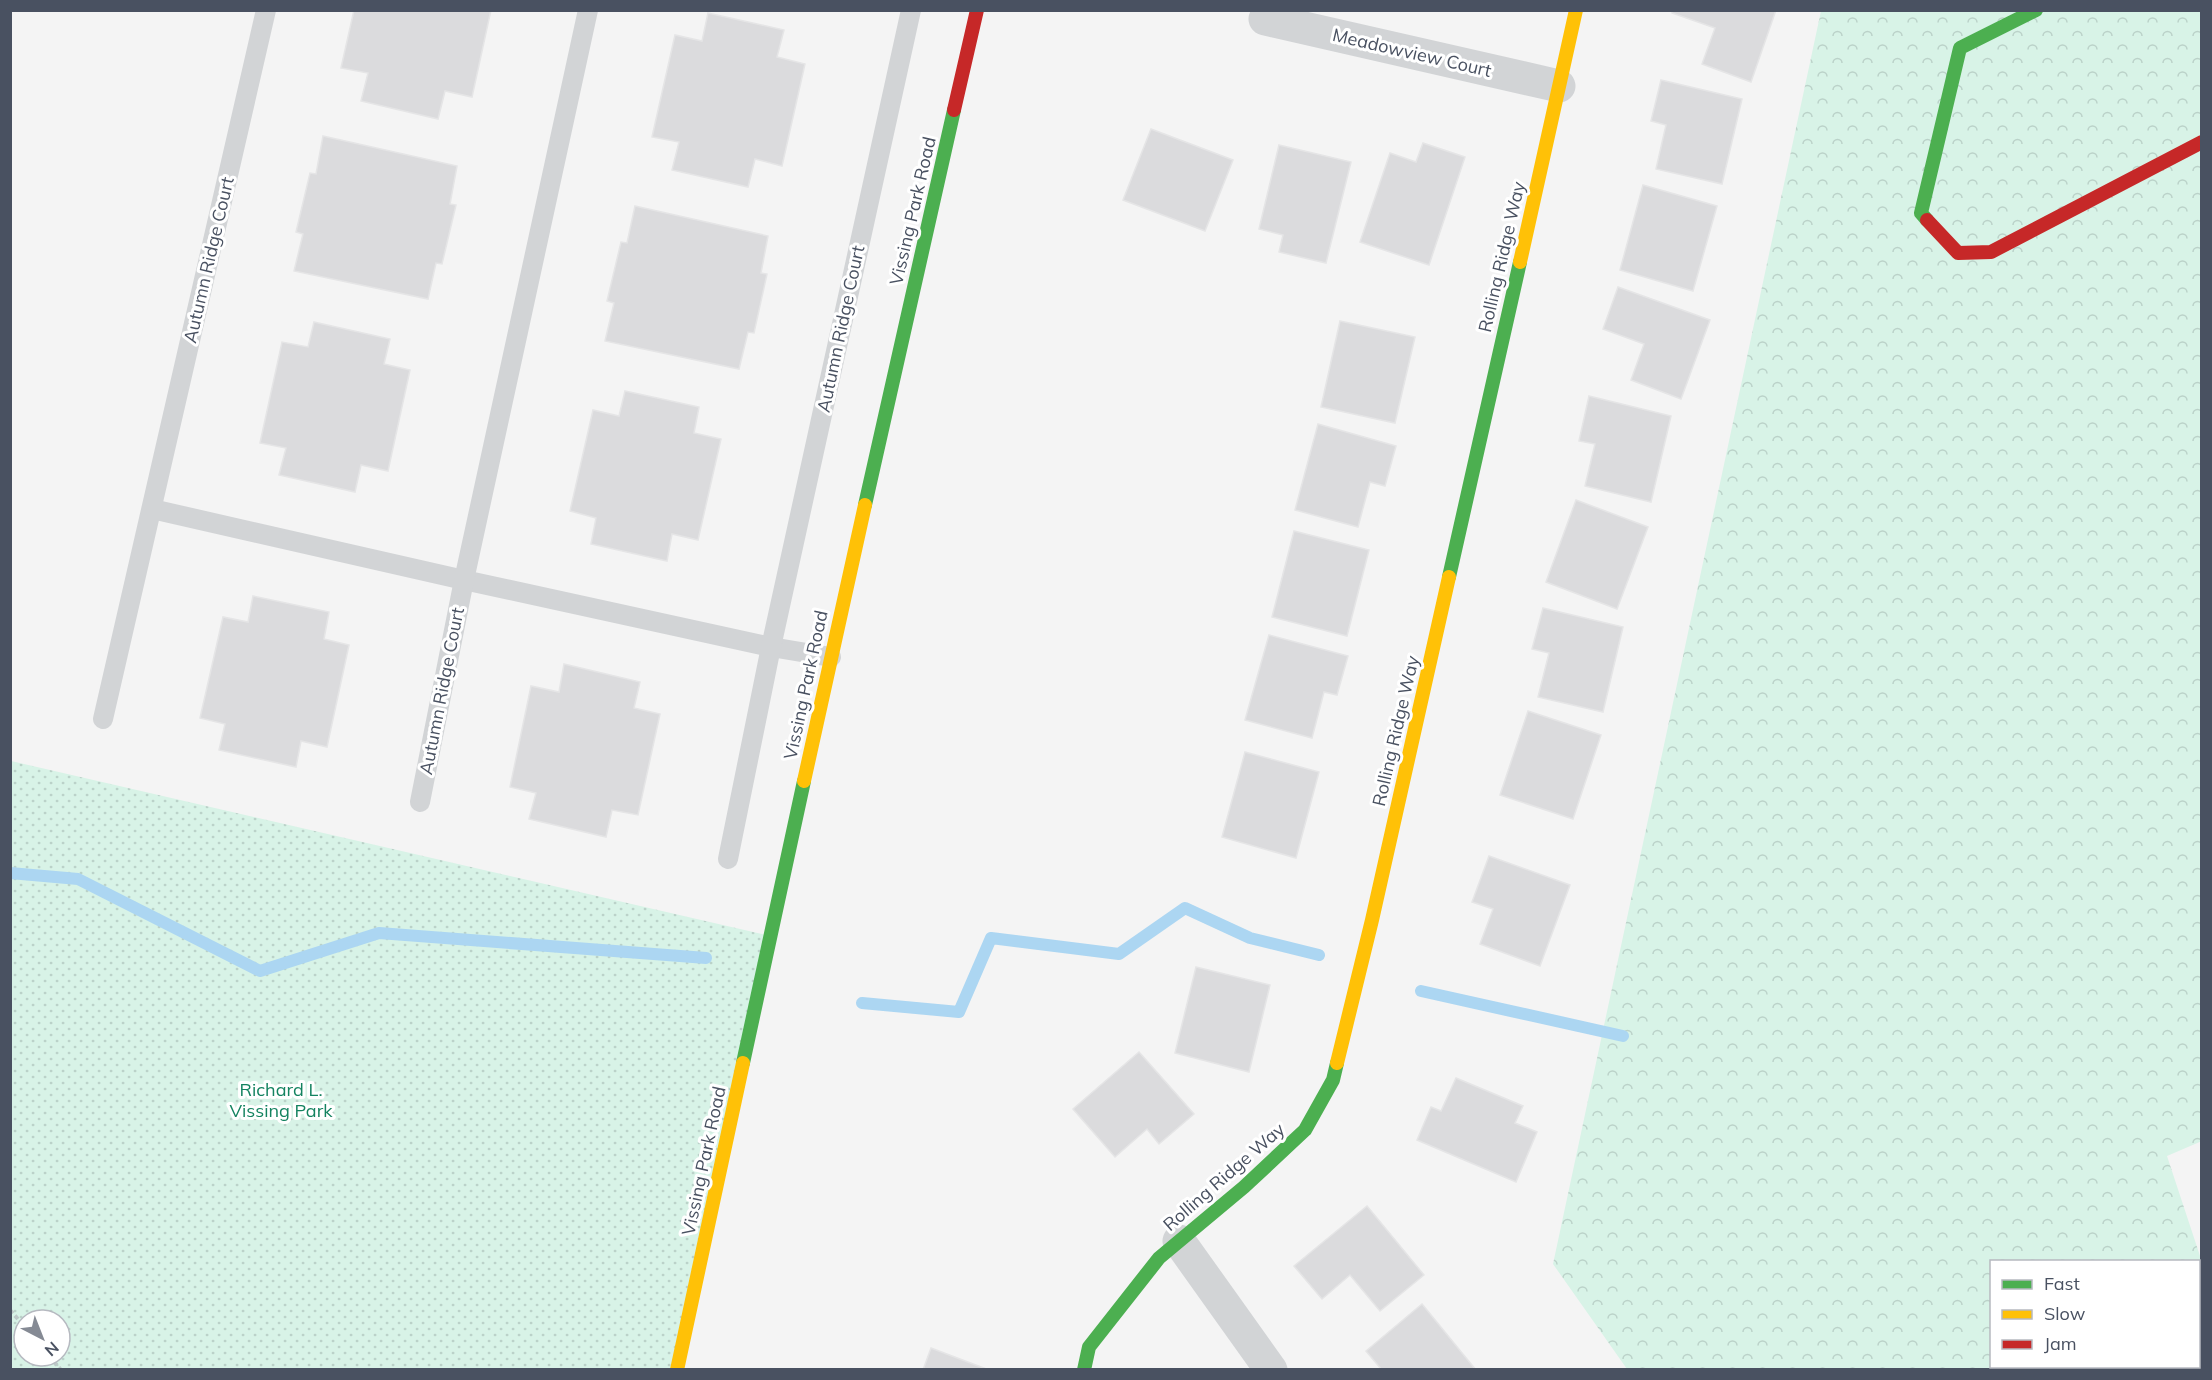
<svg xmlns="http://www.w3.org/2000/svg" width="2212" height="1380" font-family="Mulish,sans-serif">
<defs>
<pattern id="forest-crowns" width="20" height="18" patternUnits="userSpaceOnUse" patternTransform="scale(1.5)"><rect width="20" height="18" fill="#d8f3e7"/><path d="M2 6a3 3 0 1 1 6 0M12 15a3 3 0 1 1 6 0" fill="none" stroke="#bbd2c9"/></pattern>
<pattern id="park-dots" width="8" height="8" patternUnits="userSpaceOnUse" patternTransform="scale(1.5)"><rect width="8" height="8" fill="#d8f3e7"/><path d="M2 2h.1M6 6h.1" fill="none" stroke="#bbd2c9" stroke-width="1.8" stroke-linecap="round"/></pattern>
</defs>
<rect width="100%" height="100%" fill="#f4f4f4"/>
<path fill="url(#forest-crowns)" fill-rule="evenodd" d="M1821,11H2201L2202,1141L2167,1156L2201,1259V1369H1627L1553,1264ZM1992,1262H2198V1366H1992Z"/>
<path fill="url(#park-dots)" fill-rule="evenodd" d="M11,761L770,936L676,1369L11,1370ZM24,1320H60V1356H24Z"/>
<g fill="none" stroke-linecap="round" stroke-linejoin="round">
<g stroke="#acd6f2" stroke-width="12">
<path d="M10,873L78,879L260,971L379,933L706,958"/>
<path d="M1421,991L1623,1036"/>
<path d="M862,1003L959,1012L991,938L1119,954L1185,908L1250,938L1319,955"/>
</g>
</g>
<g fill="#dbdbdd" stroke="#e5e5e6" stroke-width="1.5">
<path d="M354,10H491L472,97L445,91L438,119L361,101L368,73L341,68Z"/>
<path d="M1672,10H1776L1751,82L1702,64L1715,28L1672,13Z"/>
<path d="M708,13L784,30L777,57L805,64L782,166L755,159L748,187L672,170L679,142L652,137L675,35L702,41Z"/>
<path d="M1661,80L1742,99L1722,184L1656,169L1666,125L1651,121Z"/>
<path d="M1151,129L1233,160L1205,231L1123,200Z"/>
<path d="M323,136L457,166L450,204L456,205L442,264L436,263L428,299L294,271L303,234L296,232L310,173L316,174Z"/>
<path d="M1423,143L1465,157L1429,265L1360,242L1390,153L1416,162Z"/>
<path d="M1279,145L1351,162L1326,263L1279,252L1283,235L1259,229Z"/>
<path d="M1643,185L1717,206L1693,291L1620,270Z"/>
<path d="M635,206L768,236L761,273L767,274L754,333L748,332L739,369L605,341L614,303L607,301L621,242L627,243Z"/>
<path d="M1618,287L1710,320L1681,399L1631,380L1644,344L1603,329Z"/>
<path d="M1340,321L1415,337L1395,423L1321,407Z"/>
<path d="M314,322L390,339L384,364L410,370L388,471L361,465L355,492L279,475L286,448L260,443L282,342L308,347Z"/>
<path d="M625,391L699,407L694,433L721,439L698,540L672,534L667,561L591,544L596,518L570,511L593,410L619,416Z"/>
<path d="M1589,396L1671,416L1651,502L1585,486L1595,444L1579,441Z"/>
<path d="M1318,424L1396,446L1385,486L1370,482L1358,527L1295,510Z"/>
<path d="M1576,500L1648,527L1617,609L1546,582Z"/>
<path d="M1294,531L1369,550L1347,636L1272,617Z"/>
<path d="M253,596L329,612L324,639L349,645L327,747L301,741L296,767L219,750L225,724L200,718L223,617L248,622Z"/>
<path d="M1543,608L1623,627L1603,712L1538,697L1549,653L1532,649Z"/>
<path d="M1269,635L1348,656L1337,695L1324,692L1312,738L1245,720Z"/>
<path d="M564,664L640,682L634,708L660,714L638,815L612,810L606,837L529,819L536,793L510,787L531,686L559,692Z"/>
<path d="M1528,711L1601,735L1573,819L1500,795Z"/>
<path d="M1245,752L1319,772L1296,858L1222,837Z"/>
<path d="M1489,856L1570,885L1540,966L1480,944L1493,909L1472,902Z"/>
<path d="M1196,967L1270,985L1249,1072L1175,1053Z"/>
<path d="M1139,1052L1194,1114L1159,1144L1147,1129L1115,1157L1073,1109Z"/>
<path d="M1456,1078L1523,1106L1515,1123L1537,1132L1516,1182L1417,1140L1431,1107L1441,1111Z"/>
<path d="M1367,1206L1424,1275L1380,1311L1350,1275L1322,1299L1294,1266Z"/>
<path d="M1422,1304L1476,1370H1382L1366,1351Z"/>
<path d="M931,1348L989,1370H923Z"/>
</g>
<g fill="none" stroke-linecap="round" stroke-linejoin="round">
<g stroke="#bdc9c8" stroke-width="4" stroke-dasharray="4.5 3" stroke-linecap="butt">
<path d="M10,1310L24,1326"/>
<path d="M49,1356L61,1370"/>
</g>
<g stroke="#d2d4d6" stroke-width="20">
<path d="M152,509L464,580L771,647L831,657"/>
<path d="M103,719L266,10"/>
<path d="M420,802L464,580L588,10"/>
<path d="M728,859L771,647L911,10"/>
</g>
<g stroke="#d2d4d6" stroke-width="33">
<path d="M1265,19L1559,86"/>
<path d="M1179,1241L1271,1370"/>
</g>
<g stroke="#4caf50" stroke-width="14">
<path d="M1927,220L1921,213L1960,48L2036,10"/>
<path d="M865,505L954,110"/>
<path d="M1449,577L1520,262"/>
<path d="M743,1063L804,781"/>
<path d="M1084,1370L1089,1347L1159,1258L1244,1187L1305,1130L1333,1080L1337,1063"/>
</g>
<g stroke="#ffc107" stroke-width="14">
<path d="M1520,262L1576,10"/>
<path d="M804,781L865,505"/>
<path d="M1337,1063L1372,920L1449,577"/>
<path d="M677,1370L743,1063"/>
</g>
<g stroke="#c62828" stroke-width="14">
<path d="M954,110L977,10"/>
<path d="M1927,220L1958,253L1991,252L2202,142"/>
</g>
</g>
<g text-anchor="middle" stroke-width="6" stroke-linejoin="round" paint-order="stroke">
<g font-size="18" fill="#495161" stroke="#fff">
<text transform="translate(1412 53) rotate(13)" y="6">Meadowview Court</text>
<text transform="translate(913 211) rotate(-77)" y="6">Vissing Park Road</text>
<text transform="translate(1502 257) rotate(-77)" y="6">Rolling Ridge Way</text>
<text transform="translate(209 260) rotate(-77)" y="6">Autumn Ridge Court</text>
<text transform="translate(841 329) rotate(-78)" y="6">Autumn Ridge Court</text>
<text transform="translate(806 685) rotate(-78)" y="6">Vissing Park Road</text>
<text transform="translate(442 691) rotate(-79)" y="6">Autumn Ridge Court</text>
<text transform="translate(1396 731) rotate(-77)" y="6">Rolling Ridge Way</text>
<text transform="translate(704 1161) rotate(-78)" y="6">Vissing Park Road</text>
<text transform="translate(1224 1177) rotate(-41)" y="6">Rolling Ridge Way</text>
</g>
<g font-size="18" fill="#148360" stroke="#fff">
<text x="281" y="1096">Richard L.<tspan x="281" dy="21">Vissing Park</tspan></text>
</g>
</g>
<rect width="2212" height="1380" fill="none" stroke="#495161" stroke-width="24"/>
<rect x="1990" y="1260" width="210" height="108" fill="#ffffff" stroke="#b6b9c0" stroke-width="1.5"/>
<rect x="2002" y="1280" width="30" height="9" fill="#4caf50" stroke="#b6b9c0" stroke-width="1.5"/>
<text x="2044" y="1290" font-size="18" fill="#495161">Fast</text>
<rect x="2002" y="1310" width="30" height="9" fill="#ffc107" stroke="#b6b9c0" stroke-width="1.5"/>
<text x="2044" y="1320" font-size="18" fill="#495161">Slow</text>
<rect x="2002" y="1340" width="30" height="9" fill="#c62828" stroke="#b6b9c0" stroke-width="1.5"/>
<text x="2044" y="1350" font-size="18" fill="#495161">Jam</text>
<g transform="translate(42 1338) rotate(138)"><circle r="28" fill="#ffffff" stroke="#b6b9c0" stroke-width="1.5"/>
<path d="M0-4.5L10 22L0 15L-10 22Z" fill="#858a94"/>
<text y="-9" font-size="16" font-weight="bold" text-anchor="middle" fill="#495161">N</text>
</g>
</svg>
